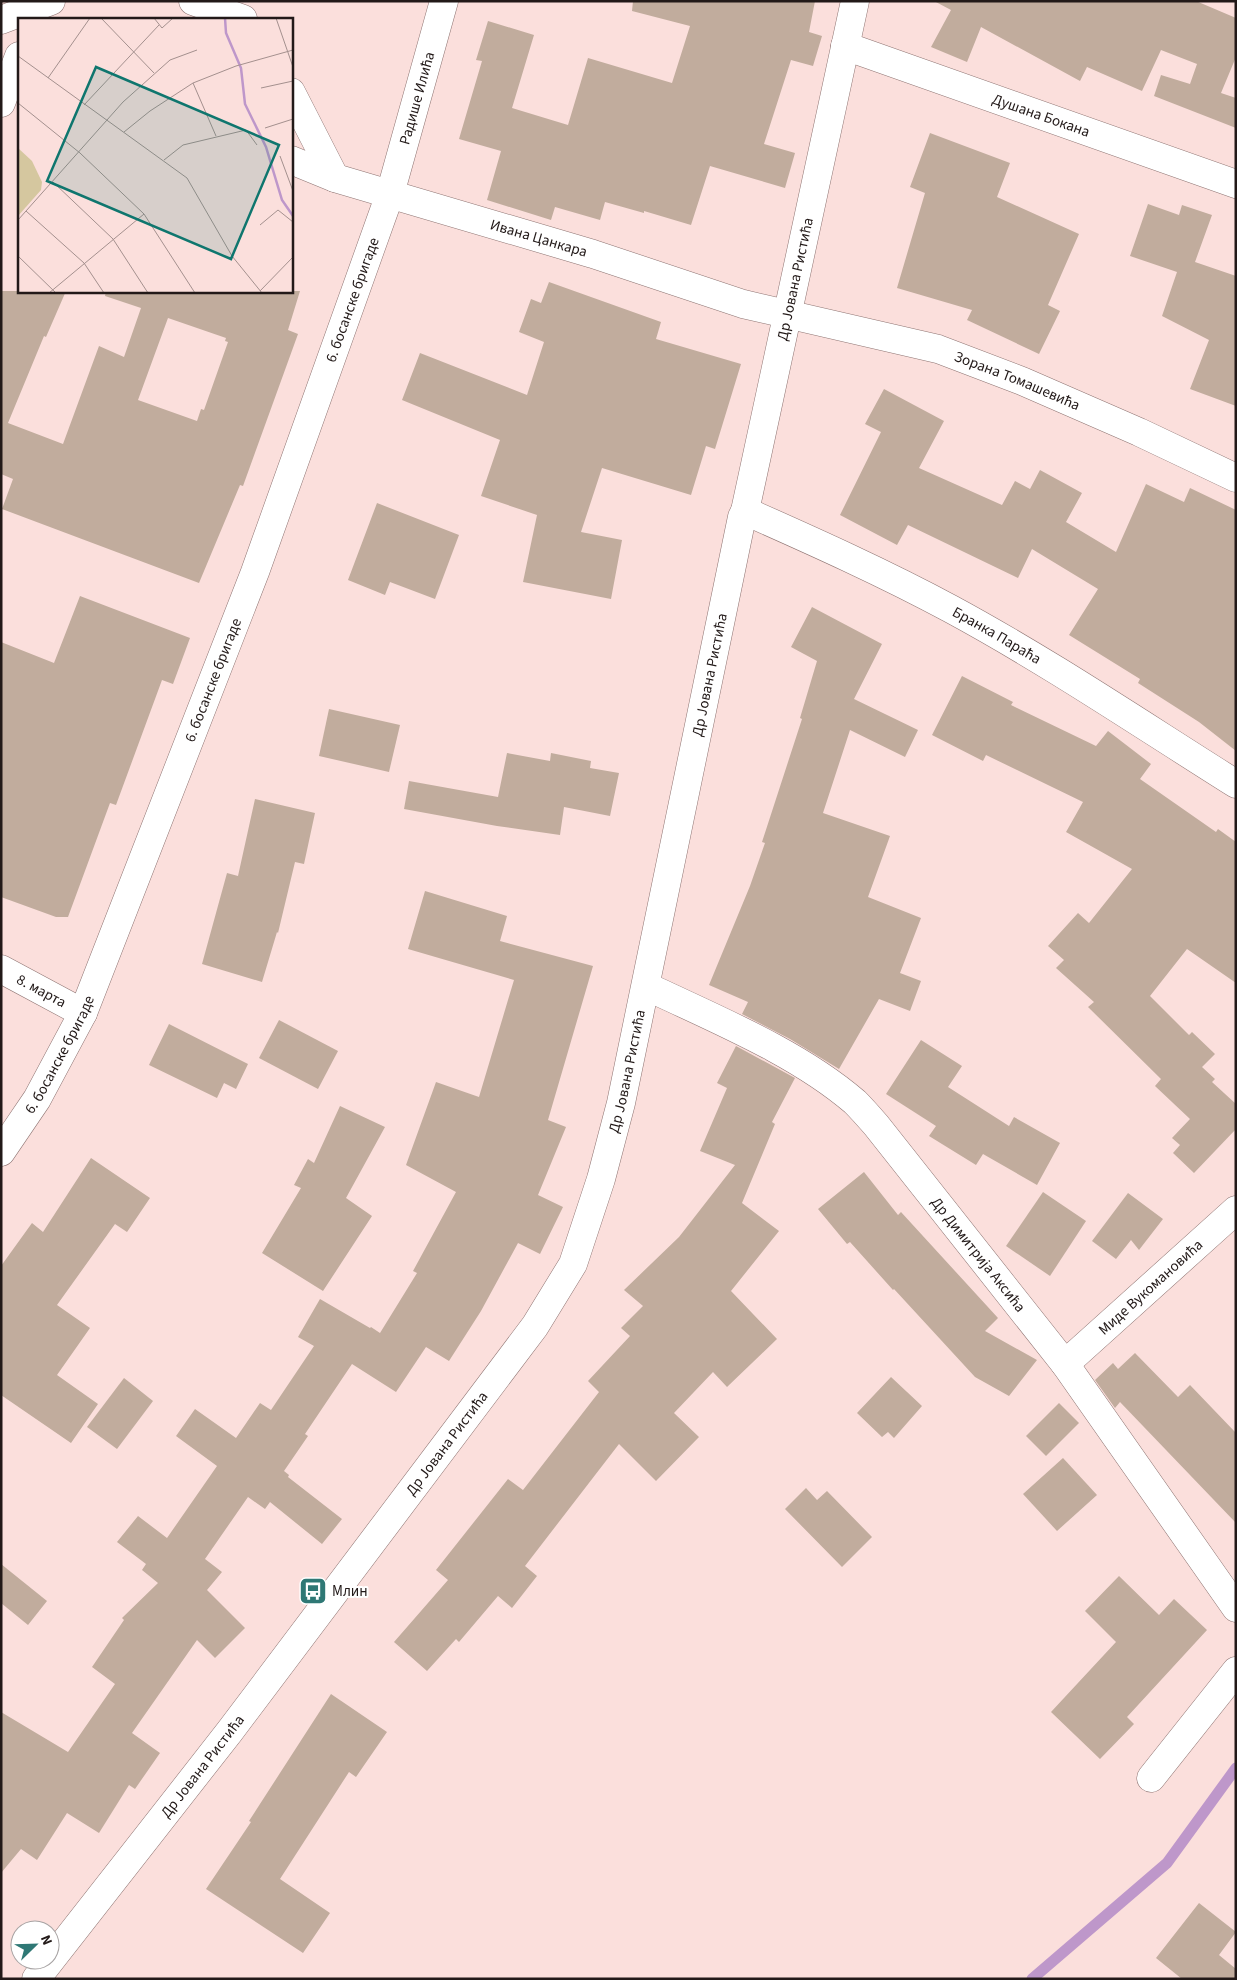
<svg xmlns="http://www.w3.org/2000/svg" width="1237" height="1980" font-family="'Source Sans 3',sans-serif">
<rect width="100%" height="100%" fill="#fbdfdc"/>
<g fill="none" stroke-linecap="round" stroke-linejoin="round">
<path stroke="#be97ca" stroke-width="11" d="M1032,1979L1167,1863L1236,1768"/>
</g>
<g fill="#c1ac9d" fill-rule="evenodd">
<path d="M633,1H815L809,32L822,36L813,66L791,60L764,144L795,153L785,188L710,166L691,225L644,211V213L605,202L600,220L555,207L551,220L487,200L501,151L459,139L482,61L476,60L488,21L534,35L512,108L568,125L588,58L672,83L690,26L632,11Z"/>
<path d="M934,1H1196L1236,18V57L1221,93L1236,98V128L1154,96L1161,75L1190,84L1197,64L1161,50L1142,91L1087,67L1080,81L981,27L967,62L931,47L951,10Z"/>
<path d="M930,133L1010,163L997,197L1079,234L1048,305L1060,311L1039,354L967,320L972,310L897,288L925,193L910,187Z"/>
<path d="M1148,204L1179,215L1182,205L1212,215L1195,262L1236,276V406L1190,389L1209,340L1162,316L1177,272L1130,256Z"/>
<path d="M549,282L661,322L656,339L741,364L715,449L706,446L691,495L602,468L581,532L622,540L611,599L523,582L537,515L481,496L500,440L402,400L420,353L527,395L544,342L519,332L531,299L541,303Z"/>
<path d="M1,291H66L46,337L44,336L8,423L63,444L99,346L124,357L141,308L105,296L106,291H300L288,330L298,334L243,486L240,485L199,583L2,509L13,479L1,474ZM168,318L226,338L225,341L228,342L204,410L201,409L197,421L138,400Z"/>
<path d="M884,389L944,421L919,468L1002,505L1015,481L1030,489L1040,470L1082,493L1066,522L1116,552L1146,484L1184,502L1190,488L1236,510V751L1199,722L1138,683L1140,679L1069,635L1098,589L1032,549L1018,578L908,525L897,545L840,515L881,432L865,424Z"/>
<path d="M377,503L459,535L435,599L390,582L385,595L348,580Z"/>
<path d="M80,596L190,638L173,684L162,680L116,805L110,803L68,917H56L1,897V642L54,663Z"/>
<path d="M812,607L882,644L854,699L918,730L905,757L850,730L823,813L890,836L868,897L921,918L900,973L921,981L910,1011L879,999L839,1069L790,1039L742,1014L748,1002L709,985L750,886L765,843L762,842L802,719L800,718L817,661L791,647Z"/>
<path d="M962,676L1013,702L1011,705L1096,746L1108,731L1151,764L1140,779L1216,832L1218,829L1236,842V983L1187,949L1150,996L1189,1035L1192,1032L1215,1054L1202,1067L1215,1079L1212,1082L1236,1104V1129L1194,1173L1173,1153L1180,1145L1172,1138L1190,1119L1155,1086L1161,1079L1088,1007L1094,1002L1056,968L1064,960L1048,946L1078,913L1089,923L1132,869L1066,832L1083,802L986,755L983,761L932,735Z"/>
<path d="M329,709L400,725L389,772L319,756Z"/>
<path d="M507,753L550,761L551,753L591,761L590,768L619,773L610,816L564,807L560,835L497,826L404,809L409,781L498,797Z"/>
<path d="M255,799L315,813L304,864L295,862L278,933L277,932L262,982L202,964L227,873L238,876Z"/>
<path d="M425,891L507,916L500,941L593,966L548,1120L566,1127L538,1195L563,1207L540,1254L518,1243L481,1311L449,1361L426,1347L396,1392L352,1364L305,1434L308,1436L284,1471L289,1475L288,1477L342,1519L322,1544L270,1502L265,1509L248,1497L205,1559L222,1572L207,1590L245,1628L215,1658L197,1640L132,1733L160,1753L135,1789L129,1785L99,1833L67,1813L37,1860L21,1849L1,1873V1712L68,1752L115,1684L92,1667L124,1620L122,1618L158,1583L142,1570L146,1564L117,1542L138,1516L167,1538L217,1466L176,1436L195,1409L236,1438L260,1403L271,1410L314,1346L298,1337L320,1299L370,1328L371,1327L380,1333L417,1273L413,1271L456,1192L406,1165L436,1082L479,1097L514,980L408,949Z"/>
<path d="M279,1020L338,1051L318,1089L259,1058Z"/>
<path d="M169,1024L248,1064L236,1089L224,1083L217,1098L149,1065Z"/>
<path d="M921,1040L962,1066L948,1087L1009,1126L1014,1117L1060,1143L1037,1185L983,1154L976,1165L929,1136L936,1126L886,1094Z"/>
<path d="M736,1046L795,1078L772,1122L775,1124L742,1203L779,1231L731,1291L777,1339L727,1387L713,1372L674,1413L699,1437L656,1481L619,1444L525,1566L537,1576L512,1608L498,1596L459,1642L456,1639L427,1671L394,1642L448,1580L436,1570L508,1479L523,1490L599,1392L588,1381L630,1336L621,1328L643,1306L624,1290L679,1237L735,1165L700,1151L727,1088L717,1083Z"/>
<path d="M340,1106L385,1127L346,1198L372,1216L323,1291L262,1253L301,1188L294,1185L308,1159L314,1163Z"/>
<path d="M91,1158L150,1198L127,1232L115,1224L57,1305L90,1328L57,1375L98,1404L71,1443L1,1395V1266L32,1223L43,1232Z"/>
<path d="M864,1172L898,1215L901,1212L998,1318L985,1331L1037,1360L1009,1396L975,1377L894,1289L893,1290L850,1242L847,1244L818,1209Z"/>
<path d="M1043,1192L1086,1221L1050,1276L1006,1246Z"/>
<path d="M1128,1193L1163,1219L1139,1250L1131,1240L1116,1259L1092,1241Z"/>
<path d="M1135,1353L1178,1397L1190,1385L1236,1433V1523L1120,1402L1115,1408L1095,1380L1113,1363L1118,1369Z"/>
<path d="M891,1377L922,1406L894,1438L888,1432L882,1437L857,1413Z"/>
<path d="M124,1378L153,1401L117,1449L87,1427Z"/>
<path d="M1059,1403L1079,1423L1046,1456L1026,1436Z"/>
<path d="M1063,1458L1097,1495L1057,1531L1023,1494Z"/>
<path d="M806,1488L817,1500L827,1491L872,1537L842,1567L785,1509Z"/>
<path d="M1,1564L47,1601L28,1625L1,1603Z"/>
<path d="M1119,1576L1159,1615L1174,1599L1207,1630L1127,1717L1134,1724L1100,1759L1051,1712L1116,1642L1085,1611Z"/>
<path d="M331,1694L387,1732L356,1777L349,1772L280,1879L330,1913L303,1953L206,1889L251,1822L249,1821Z"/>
<path d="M1199,1903L1236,1932L1219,1955L1236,1969V1979H1182L1156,1958Z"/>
</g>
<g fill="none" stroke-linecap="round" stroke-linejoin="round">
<g stroke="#8e7472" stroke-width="29">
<g id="minor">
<path d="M193,1L243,19"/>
<path d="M1,20L51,1"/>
<path id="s1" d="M845,46L1236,184"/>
<path d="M291,92L335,178"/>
<path d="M1,103L19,56"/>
<path id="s2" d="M291,160L335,178L593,254L743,304L938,349L1022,381L1139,432L1236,478"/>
<path id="s3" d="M745,511C815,542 884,573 951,609C1049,662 1142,725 1236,784"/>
<path id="s4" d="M1,969L83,1013"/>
<path id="s5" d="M646,986C715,1019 797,1052 855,1102C862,1109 869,1117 876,1125L1065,1364L1236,1608"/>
<path id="s6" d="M1,1152L37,1099L83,1013L255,572L390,194L444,1"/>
<path id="s7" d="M1065,1364L1236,1210"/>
<path d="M1151,1778L1236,1671"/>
<path id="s8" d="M36,1979L230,1731L535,1326L573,1264L601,1179L621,1103L742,517L745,511L855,1"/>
</g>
</g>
<use href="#minor" stroke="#fff" stroke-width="28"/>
</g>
<defs>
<g id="bus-square" transform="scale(1.4375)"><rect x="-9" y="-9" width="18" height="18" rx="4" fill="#2f7875" stroke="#fff"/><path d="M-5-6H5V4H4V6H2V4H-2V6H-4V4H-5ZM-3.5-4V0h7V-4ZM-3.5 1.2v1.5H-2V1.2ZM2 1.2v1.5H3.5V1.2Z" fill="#fff"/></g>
</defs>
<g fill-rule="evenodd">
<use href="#bus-square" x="313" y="1591"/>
</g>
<g text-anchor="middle" stroke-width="4" stroke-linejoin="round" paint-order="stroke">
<g font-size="15" fill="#221918" stroke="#fff">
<text dy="5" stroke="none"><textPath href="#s6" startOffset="1136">Радише Илића</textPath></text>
<text dy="5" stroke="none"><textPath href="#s1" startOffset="208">Душана Бокана</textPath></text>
<text dy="5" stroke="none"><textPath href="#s2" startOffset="260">Ивана Цанкара</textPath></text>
<text dy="5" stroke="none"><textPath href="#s8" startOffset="1905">Др Јована Ристића</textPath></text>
<text dy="5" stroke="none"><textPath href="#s6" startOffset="924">6. босанске бригаде</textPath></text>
<text dy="5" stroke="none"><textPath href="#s2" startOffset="760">Зорана Томашевића</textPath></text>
<text dy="5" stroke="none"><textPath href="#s3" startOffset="281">Бранка Параћа</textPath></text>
<text dy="5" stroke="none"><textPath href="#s8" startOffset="1500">Др Јована Ристића</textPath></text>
<text dy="5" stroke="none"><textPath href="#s6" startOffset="519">6. босанске бригаде</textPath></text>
<text dy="5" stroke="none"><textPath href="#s4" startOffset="46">8. марта</textPath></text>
<text dy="5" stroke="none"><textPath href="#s6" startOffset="114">6. босанске бригаде</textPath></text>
<text dy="5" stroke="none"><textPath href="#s8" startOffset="1095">Др Јована Ристића</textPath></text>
<text dy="5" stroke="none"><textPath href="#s5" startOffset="436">Др Димитрија Аксића</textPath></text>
<text dy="5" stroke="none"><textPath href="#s7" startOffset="115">Миде Вукомановића</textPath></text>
<text dy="5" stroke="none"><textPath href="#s8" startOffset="675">Др Јована Ристића</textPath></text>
<text dy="5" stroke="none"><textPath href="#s8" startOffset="270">Др Јована Ристића</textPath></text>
</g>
<g font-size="15" fill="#221918" stroke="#fff" text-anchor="start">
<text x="332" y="1596">Млин</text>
</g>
</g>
<g transform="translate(18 18)">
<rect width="275" height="275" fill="#fbdfdc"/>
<path d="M0,130L14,143L24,164L23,172L0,198Z" fill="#d5c79f"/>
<path fill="none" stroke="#be97ca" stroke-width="2.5" d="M207,0L208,15L223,50L227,86L248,129L264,182L275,198"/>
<path fill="none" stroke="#a4908e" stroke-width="1" d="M83,0L136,55M136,0L144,10L155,0M258,0L275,49M0,38L169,160L214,238L244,275M30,60L72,0M175,65L198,118M243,70L275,63M0,85L62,135L126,196L177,275M66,87L141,7M247,110L275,101M106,114L132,93L175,65L218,48L275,32M262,138L275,173M146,142L165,127L228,112L239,127M35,164L95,221L130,275M8,193L66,245L86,275M0,202L105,84L152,42L179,32M242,207L260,192L275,204M0,238L38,275M242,273L275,239M31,275L126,196"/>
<path fill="#0f766e" fill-opacity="0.15" stroke="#0f766e" stroke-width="2.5" d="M78,49L261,127L213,241L29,163Z"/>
<rect width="275" height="275" fill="none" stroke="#221918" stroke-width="2.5"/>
</g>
<rect width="1237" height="1980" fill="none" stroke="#221918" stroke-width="5"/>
<g transform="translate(35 1945) rotate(67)"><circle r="24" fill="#ffffff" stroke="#a7a3a3"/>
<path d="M0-4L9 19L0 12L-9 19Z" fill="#2f7875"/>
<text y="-8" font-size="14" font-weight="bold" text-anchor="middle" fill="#221918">N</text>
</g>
</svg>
